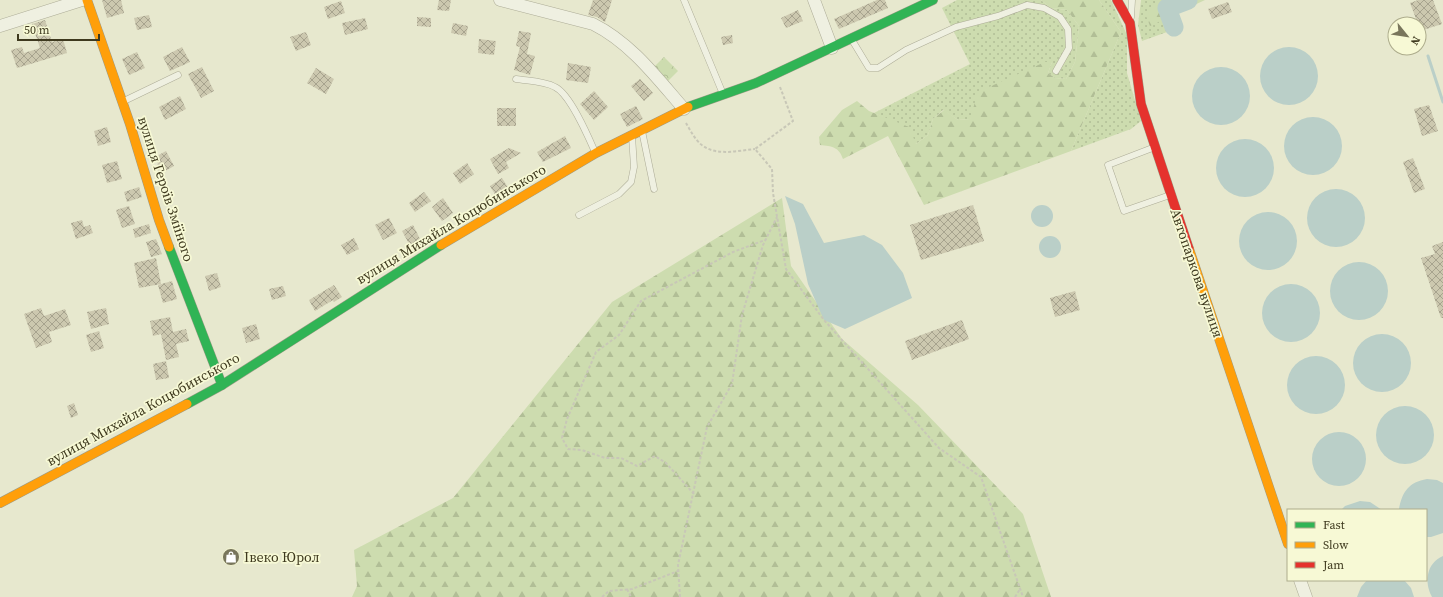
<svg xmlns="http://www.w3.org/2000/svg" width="1443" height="597" font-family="'Source Serif 4',serif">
<defs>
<pattern id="grass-dots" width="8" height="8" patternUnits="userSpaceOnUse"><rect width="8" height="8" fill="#cddcaf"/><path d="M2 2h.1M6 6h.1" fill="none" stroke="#b1be96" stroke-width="1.8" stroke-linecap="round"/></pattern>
<pattern id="forest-firs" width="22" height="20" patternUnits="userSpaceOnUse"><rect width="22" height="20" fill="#cddcaf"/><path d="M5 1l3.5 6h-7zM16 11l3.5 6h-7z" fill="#b1be96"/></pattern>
<pattern id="park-crowns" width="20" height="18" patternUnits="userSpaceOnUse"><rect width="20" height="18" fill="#cddcaf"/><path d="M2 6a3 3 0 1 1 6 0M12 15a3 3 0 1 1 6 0" fill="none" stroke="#b1be96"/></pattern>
<pattern id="building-cross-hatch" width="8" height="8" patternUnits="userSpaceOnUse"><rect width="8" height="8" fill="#ccc8af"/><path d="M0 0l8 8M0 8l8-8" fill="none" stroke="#a7a38e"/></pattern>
</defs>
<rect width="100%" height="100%" fill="#e7e8ce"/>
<g fill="url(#grass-dots)">
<path d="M957,0H1041L1051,8L1067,10L1079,26L1075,62L1066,79L1055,78L1048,73L1052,62L970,119L958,120L943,110L933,119L928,135L916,144L885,118L874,113L970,64L942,8Z"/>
<path d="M1099,0H1111L1127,35V73L1141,121L1131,129L1071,151L1121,32Z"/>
<path d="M1141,0H1202L1162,16L1167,32L1142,41L1138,25Z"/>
</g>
<g fill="url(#forest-firs)">
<path d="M1041,0H1099L1121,32L1071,151L924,205L888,136L843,159C839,147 832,146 820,145L819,137L842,110L857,101L869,111L909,127L916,144L928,135L933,119L944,110L958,120L970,119L978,92L1045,62H1052L1048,73L1055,78L1066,79L1075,62L1079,26L1067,10L1051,8Z"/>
<path d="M1165,0H1205L1150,26L1145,13Z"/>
<path d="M782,198L791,266L842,339L918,405L1023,514L1051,597H352L357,586L354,550L453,498L612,302Z"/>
</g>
<path fill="url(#park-crowns)" d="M664,57L678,71L668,81L654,67Z"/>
<g fill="#bacfc8">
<circle cx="1289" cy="76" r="29"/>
<circle cx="1221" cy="96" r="29"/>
<circle cx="1313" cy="146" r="29"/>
<circle cx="1245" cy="168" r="29"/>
<circle cx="1336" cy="218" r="29"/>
<path d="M785,196L803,204L824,243L864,235L882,245L903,273L912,298L845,329L824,320L808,284L795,224Z"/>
<circle cx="1042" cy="216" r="11"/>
<circle cx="1268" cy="241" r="29"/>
<circle cx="1050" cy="247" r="11"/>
<circle cx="1359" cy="291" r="29"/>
<circle cx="1291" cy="313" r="29"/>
<circle cx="1382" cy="363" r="29"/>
<circle cx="1316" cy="385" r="29"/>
<circle cx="1405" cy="435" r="29"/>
<circle cx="1339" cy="459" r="27"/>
<path d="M1427,479L1437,480L1443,483V533L1431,537H1426V510L1399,509C1402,492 1409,482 1427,479Z"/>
<path d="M1360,501L1370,502L1382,510H1341L1345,506Z"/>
<path d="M1443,556V597H1432C1424,583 1426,563 1443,556Z"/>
<path d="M1367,580H1404L1411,588L1414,597H1357L1361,587Z"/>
</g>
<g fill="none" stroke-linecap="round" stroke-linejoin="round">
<path stroke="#bacfc8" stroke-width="3" d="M1428,56L1443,102"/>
<path stroke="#bacfc8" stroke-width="19" d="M1174,27L1167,8L1188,0"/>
</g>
<g fill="url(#building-cross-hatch)">
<path d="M102,0H121L124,13L107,18Z"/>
<path d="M439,0H451L449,11L437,10Z"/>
<path d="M593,0H612L605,22L597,17L588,15Z"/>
<path d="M877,0H885L888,8L839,29L834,19Z"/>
<path d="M1418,0H1433L1442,24L1420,31L1419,24H1418L1410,3Z"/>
<path d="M341,1L345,13L328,19L324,7Z"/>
<path d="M1228,2L1232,12L1212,19L1208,9Z"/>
<path d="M798,10L803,21L786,28L781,18Z"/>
<path d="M149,15L152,27L137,30L134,18Z"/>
<path d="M417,17L431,18V27L417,26Z"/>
<path d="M365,18L368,29L345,35L342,23Z"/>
<path d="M45,20L52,42L63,39L67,53L17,68L11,50L22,47L24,53L40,48L32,24Z"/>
<path d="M453,23L468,26L466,36L451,33Z"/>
<path d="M519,31L531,33L527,54L535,56L530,75L514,70L520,47L516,46Z"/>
<path d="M306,32L311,45L296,51L290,37Z"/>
<path d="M732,35L733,43L723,45L721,37Z"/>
<path d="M479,39L496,41L494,55L478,53Z"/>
<path d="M182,47L190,62L170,71L163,57Z"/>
<path d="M137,52L145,68L129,75L122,59Z"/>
<path d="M568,63L591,67L588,83L566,80Z"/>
<path d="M202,67L214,91L201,98L188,74Z"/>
<path d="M316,68L334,79L326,94L307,83Z"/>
<path d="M640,79L653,93L644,101L631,86Z"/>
<path d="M594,91L608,107L594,120L580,104Z"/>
<path d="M180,96L186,109L165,120L159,107Z"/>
<path d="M1429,105L1438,131L1422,136L1414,109Z"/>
<path d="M636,106L643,119L627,127L620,114Z"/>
<rect x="497" y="108" width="19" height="18"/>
<path d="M107,127L111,142L98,146L94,131Z"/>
<path d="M565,136L571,148L543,162L537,152Z"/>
<path d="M509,148L521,153L506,162L509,168L498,174L490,159Z"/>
<path d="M166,151L174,166L160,174L156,166L158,164L155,157Z"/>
<path d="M1413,158L1425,189L1414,193L1403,162Z"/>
<path d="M117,161L122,179L107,183L102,165Z"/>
<path d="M467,163L474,174L460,184L453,173Z"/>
<path d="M502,178L509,189L496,196L490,186Z"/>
<path d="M139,187L142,197L127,202L124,192Z"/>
<path d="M424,192L431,201L415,212L409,203Z"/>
<path d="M443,198L453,213L442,221L432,207Z"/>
<path d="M973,205L984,241L921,260L910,225Z"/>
<path d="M129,206L135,224L122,228L116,210Z"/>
<path d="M389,218L397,233L383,240L375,225Z"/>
<path d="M82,220L84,227L90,225L93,233L76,239L71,223Z"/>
<path d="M149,224L151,233L135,238L133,229Z"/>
<path d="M413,225L423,245L413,251L402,231Z"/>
<path d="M354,238L359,249L347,255L341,245Z"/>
<path d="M156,239L162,254L151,257L146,242Z"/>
<path d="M1443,242V318H1441L1421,258L1435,254L1432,246Z"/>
<path d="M156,258L161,284L139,288L134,263Z"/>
<path d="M217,273L221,287L209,291L205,276Z"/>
<path d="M172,281L177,299L163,303L158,285Z"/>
<path d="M334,285L342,297L334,302L333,300L315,311L309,300Z"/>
<path d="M283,286L286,296L272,300L269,289Z"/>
<path d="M1075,291L1080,310L1055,317L1050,298Z"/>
<path d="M41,308L44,316L65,309L71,325L49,332L52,342L36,348L24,314Z"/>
<path d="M106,308L109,324L91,329L87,312Z"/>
<path d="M170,317L173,332L186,329L189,341L176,344L179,357L166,360L161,334L153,336L150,321Z"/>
<path d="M962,320L969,339L912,360L905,341Z"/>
<path d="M256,324L260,339L246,343L242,328Z"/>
<path d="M99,331L104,348L91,352L86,335Z"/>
<path d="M166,361L169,378L156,380L153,364Z"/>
<path d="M74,403L78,415L71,418L67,406Z"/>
</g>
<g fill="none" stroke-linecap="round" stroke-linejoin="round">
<g stroke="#adac97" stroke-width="7">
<g id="lane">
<path d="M684,0L723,94"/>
<path d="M1131,17L1132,0"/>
<path d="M852,40L869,68H878L906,50L956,27L998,16L1027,5L1044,8L1060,17L1068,29L1069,48L1056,71"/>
<path d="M516,79C528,81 544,81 555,87C570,94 588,136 595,152"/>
<path d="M124,101L178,75"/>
<path d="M642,131L654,189"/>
<path d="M1155,147L1108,165L1124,211L1170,195"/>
<path d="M579,215L619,194L631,182L634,167L632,136"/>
</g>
</g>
<g stroke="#adac97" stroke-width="13">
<g id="street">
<path d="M500,0L593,24C631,43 657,78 684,109"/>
<path d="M814,0L832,48"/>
<path d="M0,26L82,0"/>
<path d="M1300,580L1306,597"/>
</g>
</g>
<g stroke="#9d9c87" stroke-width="10">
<g id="fast">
<path d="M688,107L756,83L933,0"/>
<path d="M169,247L222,385"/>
<path d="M187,404L222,385L441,245"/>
</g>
</g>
<g stroke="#9d9c87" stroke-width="10">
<g id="slow">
<path d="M87,0L130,124L159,220L169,247"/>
<path d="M441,245L596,153L688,107"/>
<path d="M1189,249L1288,544"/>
<path d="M0,503L187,404"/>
</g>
</g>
<g stroke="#9d9c87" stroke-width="10">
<path id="jam" d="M1117,0L1130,23L1141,104L1189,249"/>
</g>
<g stroke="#c8c7b7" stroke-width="2" stroke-dasharray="3 2" stroke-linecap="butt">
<path d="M780,87L793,121L755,149L772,169L773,193L786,269L824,320L939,448L981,477L1023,597"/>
<path d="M686,123C689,128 692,134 696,139C710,158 735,151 755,149"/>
<path d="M694,494L666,463L655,456L637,466L621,458H605L582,450L568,449L562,438L567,419L596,352L619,335L641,301L733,252L765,240"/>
<path d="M627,589L631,597"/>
<path d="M602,597L609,591L632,589L678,571"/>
<path d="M680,597L678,565L707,427L732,384L742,315L763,245L777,217"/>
<path d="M1015,597L1020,589"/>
</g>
<use href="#lane" stroke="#eff0e1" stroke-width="6"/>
<use href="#street" stroke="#eff0e1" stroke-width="12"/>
<use href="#fast" stroke="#30b455" stroke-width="9"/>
<use href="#slow" stroke="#ff9f0a" stroke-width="9"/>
<use href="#jam" stroke="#e5322d" stroke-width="9"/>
</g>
<defs>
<g id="shop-disc" transform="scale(0.9)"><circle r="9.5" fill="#79765c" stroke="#f7f9d5"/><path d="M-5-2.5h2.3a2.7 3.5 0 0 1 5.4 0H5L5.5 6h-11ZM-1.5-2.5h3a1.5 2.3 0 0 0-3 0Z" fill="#fff"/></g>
</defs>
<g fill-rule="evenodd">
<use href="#shop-disc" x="231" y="557"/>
</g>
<g text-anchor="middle" stroke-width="3.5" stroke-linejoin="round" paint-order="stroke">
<g font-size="14" fill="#3e391e" stroke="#f7f9d5">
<text transform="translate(166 189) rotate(72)" y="5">вулиця Героїв Зміїного</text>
<text transform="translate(451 224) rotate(-31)" y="5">вулиця Михайла Коцюбинського</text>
<text transform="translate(1197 273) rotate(71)" y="5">Автопаркова вулиця</text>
<text transform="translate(143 409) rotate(-29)" y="5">вулиця Михайла Коцюбинського</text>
</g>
<g font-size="14" fill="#3e391e" stroke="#f7f9d5" text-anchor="start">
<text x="244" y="562">Івеко Юрол</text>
</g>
</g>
<rect x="1287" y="509" width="140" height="72" fill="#f7f9d5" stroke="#adac8c"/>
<rect x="1295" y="522" width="20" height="6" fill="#30b455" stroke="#adac8c"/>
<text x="1323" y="529" font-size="12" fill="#3e391e">Fast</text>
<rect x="1295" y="542" width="20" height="6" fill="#ff9f0a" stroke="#adac8c"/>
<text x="1323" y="549" font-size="12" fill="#3e391e">Slow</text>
<rect x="1295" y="562" width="20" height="6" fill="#e5322d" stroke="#adac8c"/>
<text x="1323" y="569" font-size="12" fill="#3e391e">Jam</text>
<g transform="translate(1407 36) rotate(120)"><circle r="19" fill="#f7f9d5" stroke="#adac8c"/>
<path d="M0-3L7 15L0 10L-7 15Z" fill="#79765c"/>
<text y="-6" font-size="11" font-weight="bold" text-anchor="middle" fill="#3e391e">N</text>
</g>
<path d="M18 34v6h81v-6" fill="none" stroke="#3e391e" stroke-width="2"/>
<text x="24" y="34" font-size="12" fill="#3e391e" stroke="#f7f9d5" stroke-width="3" paint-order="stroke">50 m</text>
</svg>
